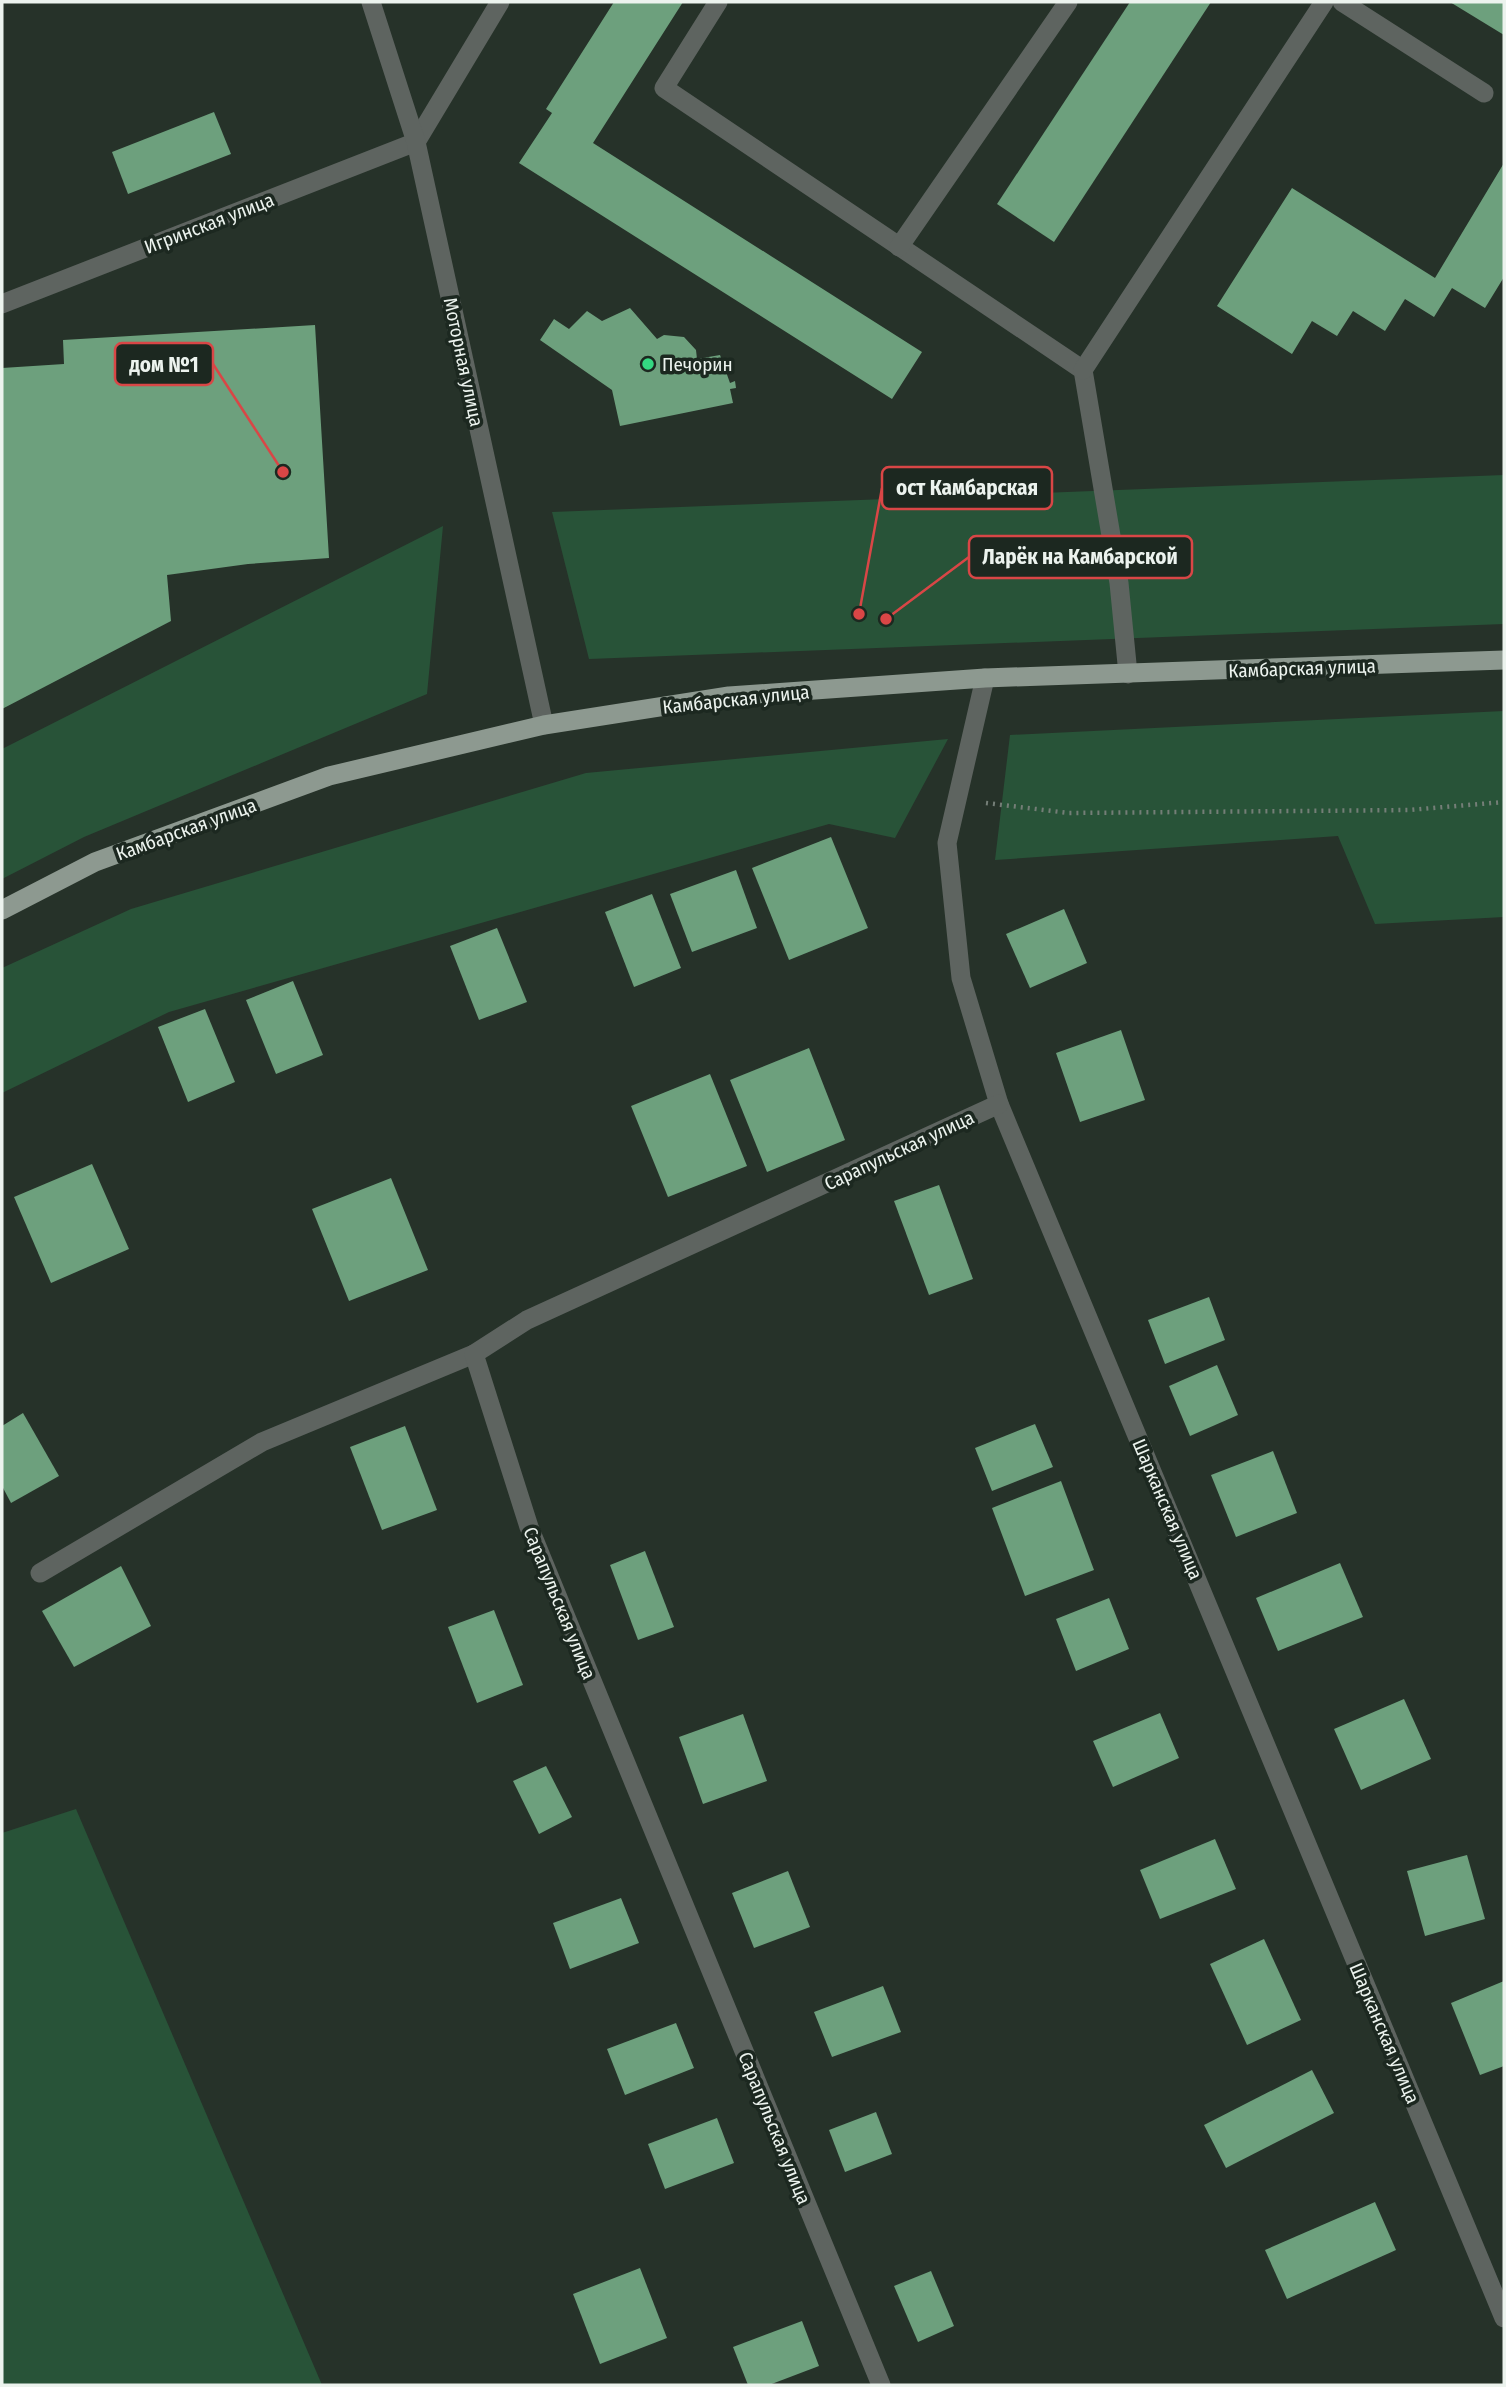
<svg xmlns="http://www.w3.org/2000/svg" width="1506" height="2387" font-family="'Fira Sans Condensed',sans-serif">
<rect width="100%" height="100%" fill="#263229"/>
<g fill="#285338">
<path d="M1504,475V624L589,659L552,512Z"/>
<path d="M443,526L427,694L84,837L2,879V749Z"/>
<path d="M1504,711V917L1375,924L1338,836L995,860L1010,735Z"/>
<path d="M948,739L895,838L829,824L169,1012L2,1093V968L131,909L586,773Z"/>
<path d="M76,1809L322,2385H2V1833Z"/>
</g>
<g fill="#6da07d">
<path d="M614,2H683L593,143L922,352L892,399L519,163L552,113L546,109Z"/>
<path d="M1130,2H1211L1054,242L997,204Z"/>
<path d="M1450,2H1504V35Z"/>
<path d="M214,112L231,154L128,194L112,152Z"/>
<path d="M1504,163V277L1485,308L1452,288L1434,317L1405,299L1385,331L1353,311L1337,336L1312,321L1292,354L1217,306L1292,188L1435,278Z"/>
<path d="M630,308L657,339L664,335L684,337L696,350L697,359L720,355L730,383L735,381L736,388L730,389L733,403L620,426L612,390L540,340L554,319L569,329L587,311L602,321Z"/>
<path d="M315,325L329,558L248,564L167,575L171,621L2,709V368L64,364L63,340Z"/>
<path d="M831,837L868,928L789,960L752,868Z"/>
<path d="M736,870L757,928L692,952L670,894Z"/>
<path d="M652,894L681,968L634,987L605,912Z"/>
<path d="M1064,909L1087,963L1030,988L1006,934Z"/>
<path d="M497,928L527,1002L479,1020L450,946Z"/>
<path d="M293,981L323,1055L276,1074L246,1000Z"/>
<path d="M205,1009L235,1082L188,1102L158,1027Z"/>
<path d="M1121,1030L1145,1100L1080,1122L1056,1053Z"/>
<path d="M809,1048L845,1140L767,1172L730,1080Z"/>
<path d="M710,1074L747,1166L668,1197L631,1106Z"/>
<path d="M92,1164L129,1249L51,1283L14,1197Z"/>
<path d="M391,1178L428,1270L349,1301L312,1209Z"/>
<path d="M939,1185L973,1279L929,1295L894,1201Z"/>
<path d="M1209,1297L1225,1340L1165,1364L1148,1320Z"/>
<path d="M1217,1365L1238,1415L1190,1436L1169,1386Z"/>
<path d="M23,1413L59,1476L11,1503L2,1486V1426Z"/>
<path d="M1035,1424L1053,1467L992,1491L975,1448Z"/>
<path d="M405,1426L437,1510L382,1530L350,1447Z"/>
<path d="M1273,1451L1297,1513L1236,1537L1211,1475Z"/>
<path d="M1061,1481L1094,1570L1025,1596L992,1508Z"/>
<path d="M645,1551L674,1627L638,1640L610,1565Z"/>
<path d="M1340,1563L1363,1617L1278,1651L1256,1598Z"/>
<path d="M121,1566L151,1626L74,1667L42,1611Z"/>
<path d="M1109,1598L1129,1649L1076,1671L1056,1619Z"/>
<path d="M494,1610L523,1685L477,1703L448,1627Z"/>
<path d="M1404,1699L1431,1759L1361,1790L1334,1729Z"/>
<path d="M1160,1713L1179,1758L1113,1787L1093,1741Z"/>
<path d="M743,1714L767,1781L703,1804L679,1737Z"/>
<path d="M546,1766L572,1817L539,1834L513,1781Z"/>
<path d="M1215,1839L1236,1889L1160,1919L1140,1870Z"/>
<path d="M1467,1855L1485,1919L1425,1936L1407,1871Z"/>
<path d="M788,1871L810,1927L754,1948L732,1893Z"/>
<path d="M621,1898L639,1943L570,1969L553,1923Z"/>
<path d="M1264,1939L1301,2020L1247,2045L1210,1964Z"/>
<path d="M1504,1981V2066L1480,2075L1451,2003Z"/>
<path d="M883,1986L901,2032L832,2057L814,2012Z"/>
<path d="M676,2023L694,2068L625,2095L607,2049Z"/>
<path d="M1312,2070L1334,2113L1226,2168L1204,2125Z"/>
<path d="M876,2112L892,2154L845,2172L829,2130Z"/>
<path d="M717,2118L734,2163L665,2189L648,2144Z"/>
<path d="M1375,2202L1396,2250L1287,2299L1265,2250Z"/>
<path d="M640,2268L667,2338L600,2364L573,2294Z"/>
<path d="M931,2271L954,2326L918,2342L894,2286Z"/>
<path d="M802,2321L819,2366L769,2385H748L733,2347Z"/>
</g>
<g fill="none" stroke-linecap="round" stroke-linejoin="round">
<path stroke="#747e77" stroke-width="4.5" stroke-dasharray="2 5" stroke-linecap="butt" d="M986,803L1069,813L1409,810L1504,802"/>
<g stroke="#5e6460" stroke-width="19">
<path d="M718,2L664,88L1083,370L1119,583L1128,674"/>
<path d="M1342,2L1484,93"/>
<path d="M899,247L1068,2"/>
<path d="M2,304L416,142L500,2"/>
<path d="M1083,370L1324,2"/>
</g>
<g stroke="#5e6460" stroke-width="19">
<path d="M371,2L416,142L544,725"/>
<path d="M985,678L947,843L961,978L999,1104L1504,2318"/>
<path d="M40,1573L262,1442L474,1354"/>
<path d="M881,2385L529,1527L474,1354L527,1320L999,1104"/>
</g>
<path stroke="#8d9990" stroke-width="19" d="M2,910L95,862L329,776L544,725L729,696L985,678L1504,660"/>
</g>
<circle fill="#34d881" stroke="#1c2820" stroke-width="2.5" cx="648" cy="364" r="7"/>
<g text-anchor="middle" stroke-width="7" stroke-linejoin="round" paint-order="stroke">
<g font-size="19" fill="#ecf3ee" stroke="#1c2820">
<text transform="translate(209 223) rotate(-21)" y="7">Игринская улица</text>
<text transform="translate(464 362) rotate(78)" y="7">Моторная улица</text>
<text transform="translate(1302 668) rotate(-2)" y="7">Камбарская улица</text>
<text transform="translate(736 699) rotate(-6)" y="7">Камбарская улица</text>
<text transform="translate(186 829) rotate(-20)" y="7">Камбарская улица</text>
<text transform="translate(899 1150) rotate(-25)" y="7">Сарапульская улица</text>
<text transform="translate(1168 1509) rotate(67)" y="7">Шарканская улица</text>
<text transform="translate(560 1603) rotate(68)" y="7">Сарапульская улица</text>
<text transform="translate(1385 2033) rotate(67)" y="7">Шарканская улица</text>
<text transform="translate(775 2128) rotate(68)" y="7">Сарапульская улица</text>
</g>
<g font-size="19" fill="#ecf3ee" stroke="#1c2820" text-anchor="start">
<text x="662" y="371">Печорин</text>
</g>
</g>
<path fill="none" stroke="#d94646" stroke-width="2.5" d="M283 472L213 364M859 614L882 488M886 619L969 557"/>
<g fill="#d94646" stroke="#1c2820" stroke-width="2.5">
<circle cx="283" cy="472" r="7"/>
<circle cx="859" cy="614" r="7"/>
<circle cx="886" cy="619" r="7"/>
</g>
<g fill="#1c2820" stroke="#d94646" stroke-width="2.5">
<rect x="115" y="343" width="98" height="42" rx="7"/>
<rect x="882" y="467" width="170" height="42" rx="7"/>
<rect x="969" y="536" width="223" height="42" rx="7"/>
</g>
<g font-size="21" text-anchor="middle" font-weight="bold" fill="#ecf3ee">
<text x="164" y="372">дом №1</text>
<text x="967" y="495">ост Камбарская</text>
<text x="1080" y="564">Ларёк на Камбарской</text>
</g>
<rect width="1506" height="2387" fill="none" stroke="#ecf3ee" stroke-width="7"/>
</svg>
